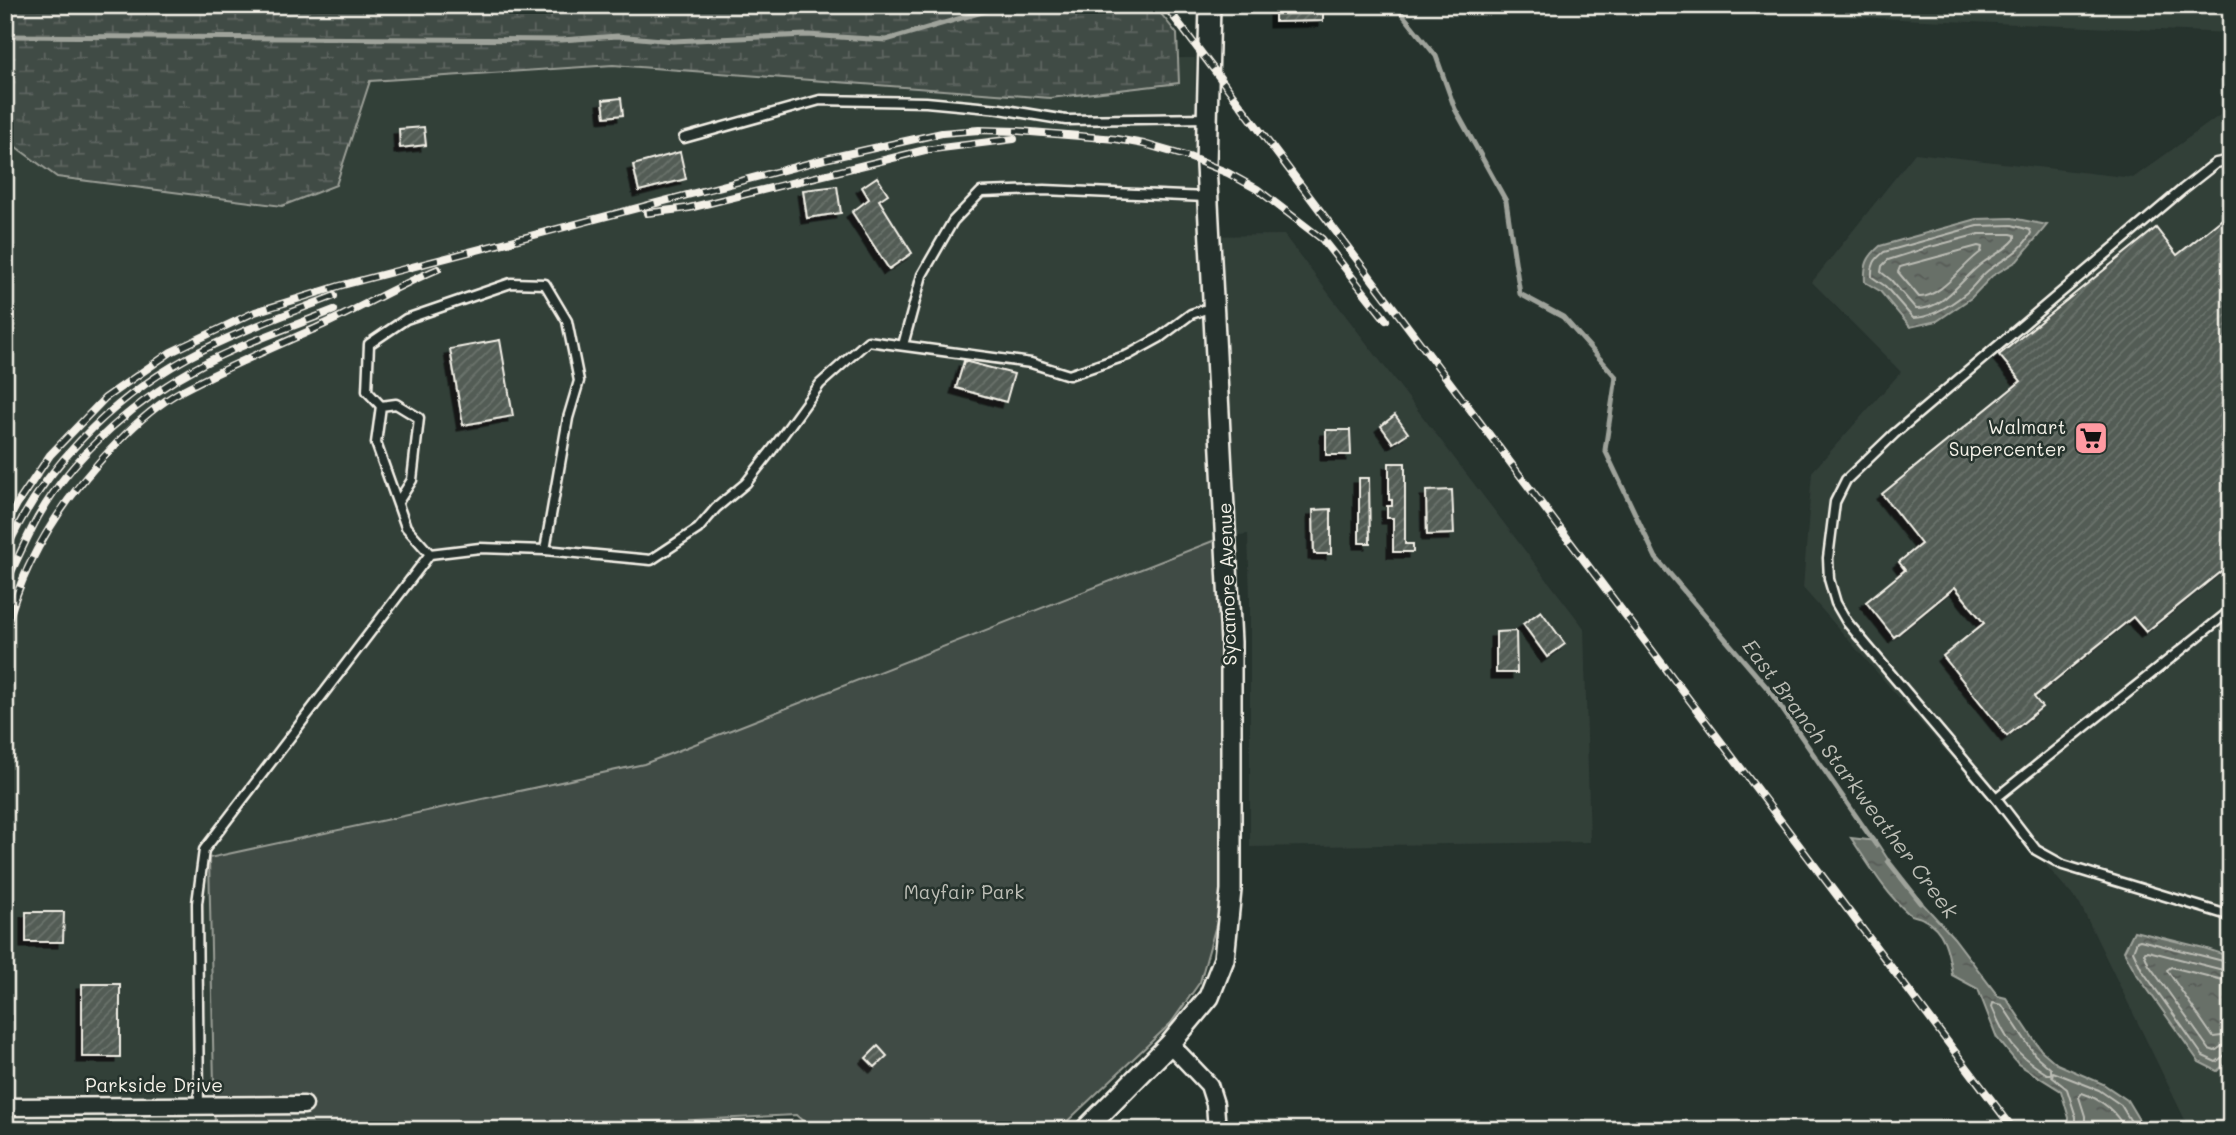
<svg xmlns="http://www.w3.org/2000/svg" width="2236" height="1135" font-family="Mali,sans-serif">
<defs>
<pattern id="wetland-marsh" width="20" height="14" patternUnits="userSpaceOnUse" patternTransform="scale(1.75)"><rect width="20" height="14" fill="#414b45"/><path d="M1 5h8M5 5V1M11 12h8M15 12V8" fill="none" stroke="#5d6560"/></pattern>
<pattern id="water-ripples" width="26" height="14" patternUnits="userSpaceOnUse" patternTransform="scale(1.75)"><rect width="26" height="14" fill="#676f68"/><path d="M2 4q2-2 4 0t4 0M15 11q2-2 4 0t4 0" fill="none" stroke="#565a55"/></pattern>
<pattern id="building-hatch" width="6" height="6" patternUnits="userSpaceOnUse" patternTransform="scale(1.75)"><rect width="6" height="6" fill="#525c55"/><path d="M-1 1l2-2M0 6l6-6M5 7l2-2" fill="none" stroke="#6c746d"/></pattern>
<filter id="shadow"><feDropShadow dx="-5.5" dy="5.5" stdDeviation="0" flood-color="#0009"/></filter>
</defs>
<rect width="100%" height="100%" fill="#26332d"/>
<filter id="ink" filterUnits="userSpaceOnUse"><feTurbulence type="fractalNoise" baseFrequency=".0143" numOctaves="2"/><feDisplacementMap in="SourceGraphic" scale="14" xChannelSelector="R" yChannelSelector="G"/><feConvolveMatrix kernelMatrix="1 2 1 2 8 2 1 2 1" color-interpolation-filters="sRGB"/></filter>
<g filter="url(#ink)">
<g fill="#333f39">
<path d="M1569,5H2231V33Z"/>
<path d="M5,55L1195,58L1199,236L1284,235L1584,628L1590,842L1250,847V598L1248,534L1223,537L644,764L209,858L215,1130H5Z"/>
<path d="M2231,107V1130H2190L2080,904L1803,588L1812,472L1901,372L1812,282L1915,153L2133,178Z"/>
</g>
<path fill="#414b45" stroke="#9a9e96" stroke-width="2" d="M1223,537L1222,872L1218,918L1200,982L1171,1023L1058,1130H813L796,1115L487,1130H215L209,858L644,764Z"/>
<path fill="url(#wetland-marsh)" stroke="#9a9e96" stroke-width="2" d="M5,5H1154L1177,34L1179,83L1050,98L613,65L370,81L336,185L282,206L57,177L5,139Z"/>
<g fill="url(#water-ripples)" stroke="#9fa39b" stroke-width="2">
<path d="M2012,218L2047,225L2017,261L1992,276L1971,298L1937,321L1910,327L1880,291L1865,282C1864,265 1867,257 1880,246L1977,219Z"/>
<path d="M1851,838L1876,841L1902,881L1954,938L1998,996L2006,998L2041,1050L2057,1064L2103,1084L2127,1100L2145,1130H2069V1118L2061,1091L2018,1064L1997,1038L1978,989L1952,975C1949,955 1946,929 1923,919C1918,916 1913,917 1908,913C1885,893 1868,863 1851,838Z"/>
<path d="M2134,931L2204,948L2231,957V1059L2217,1071L2199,1062L2136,973L2124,951Z"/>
</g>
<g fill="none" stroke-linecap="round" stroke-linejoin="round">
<g stroke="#bcbdb5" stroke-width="2">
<path d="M2012,225L2030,230L2031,233C2022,251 2005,258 1990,269C1981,275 1975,286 1966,293C1951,305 1932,318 1913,318L1885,286L1872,277C1871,265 1875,259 1884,252L1977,226Z"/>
<path d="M2011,234L2015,235V239C2006,250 1995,254 1984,262C1962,277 1945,310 1916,309L1891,280L1881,272L1882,266L1888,260L1923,249L1979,234Z"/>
<path d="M1978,246L1982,247L1981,252C1964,263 1941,298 1919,297L1898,272L1900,267Z"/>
<path d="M2231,963L2140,940L2137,941L2133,951L2142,970L2203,1056L2216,1062L2225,1055L2231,1054"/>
<path d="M2231,972L2148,951L2144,953L2149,965L2209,1049L2215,1051L2222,1046L2231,1045"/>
<path d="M2231,982L2171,967L2167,970L2213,1037L2231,1035"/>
<path d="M1993,1003L2002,1005L2035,1055L2051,1069V1074H2047C2015,1054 2006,1041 1992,1007Z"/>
<path d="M2076,1130V1117L2067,1089L2052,1077L2053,1072L2099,1090L2121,1105L2136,1130"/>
<path d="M2085,1130V1116L2079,1097L2082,1093C2103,1100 2115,1111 2126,1130"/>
</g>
<g stroke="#9fa39b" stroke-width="5">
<path d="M1395,5L1436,56L1455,109L1506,201L1520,294L1563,317L1616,377L1605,450L1656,558L1769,690L1876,845"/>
<path d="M5,36L562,40L617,36L673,41L807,35L886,40L1006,5"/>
<path d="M1888,861L1921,903"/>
</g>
</g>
<g fill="url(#building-hatch)" stroke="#f4f1e8" stroke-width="2" filter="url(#shadow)">
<path d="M1275,5H1323V21L1275,22Z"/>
<path d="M621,98L623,115L605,117L603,100Z"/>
<path d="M424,127L426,145L400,148L399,129Z"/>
<path d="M680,152L686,179L639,191L633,165Z"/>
<path d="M877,177L888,194L879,200L912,253L889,269L852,212L869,199L862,187Z"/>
<path d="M837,186L841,213L807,218L803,190Z"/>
<path d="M2231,212V563L2146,632L2133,617L2034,697L2042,707L2007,736L1943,656L1984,623L1955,587L1894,637L1866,602L1905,570L1899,562L1921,544L1882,494L2021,381L1999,355L2156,228L2177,255Z"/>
<path d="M500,340L513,416L463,425L450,349Z"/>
<path d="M964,361L1014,374L1006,402L956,388Z"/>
<path d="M1395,415L1408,433L1393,443L1381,426Z"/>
<path d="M1326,430H1350L1351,455H1326Z"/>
<path d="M1389,463H1405V544H1413V552H1393V518H1387V506H1392V500H1389Z"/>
<path d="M1359,478H1369L1370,543H1359Z"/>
<path d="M1452,490L1454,534L1427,535L1426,491Z"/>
<path d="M1331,509V554H1314L1313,510Z"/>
<path d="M1541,611L1565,644L1547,657L1523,624Z"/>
<path d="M1516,631L1517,673H1496V632Z"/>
<path d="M26,912H64L63,942H26Z"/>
<rect x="82" y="984" width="38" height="73"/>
<path d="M878,1046L887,1056L875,1067L866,1058Z"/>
</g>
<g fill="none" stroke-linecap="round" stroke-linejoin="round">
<g stroke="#f4f1e8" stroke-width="13">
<g id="service">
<path d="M684,138L820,100L926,102L1000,109L1066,120L1208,118"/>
<path d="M2231,160L2216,163L2183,189L1894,434L1846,480L1835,502L1828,558L1829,579L1836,603L1847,622L1996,798L2036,850L2063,865L2231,916"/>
<path d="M903,345L922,275L953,221L981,192L1044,190L1206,197"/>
<path d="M381,406L367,391L369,344L406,319L511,283L545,284L567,321L579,381L568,418L545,550"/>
<path d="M398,502L412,480L419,418L396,404L381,406L376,443L406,527L430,554"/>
<path d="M1996,798L2231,610"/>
<path d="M199,1106L197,903L204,850L430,554L480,548L545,550L651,560L698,529L716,508L746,483L772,450L820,384L868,341L1031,363L1069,375L1128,355L1159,338L1191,314L1213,307"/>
</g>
</g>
<g stroke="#f4f1e8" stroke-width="21">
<g id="minor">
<path d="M1170,1044L1209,1085L1215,1104L1217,1130"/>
<path d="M5,1107L304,1105"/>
</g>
</g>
<g stroke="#f4f1e8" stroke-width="24">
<path id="tertiary" d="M1085,1130L1170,1044L1209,997L1224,959L1231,890V642L1206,165L1210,5"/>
</g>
<use href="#service" stroke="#26332d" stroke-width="8"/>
<use href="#minor" stroke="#26332d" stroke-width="16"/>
<use href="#tertiary" stroke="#26332d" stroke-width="19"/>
<g stroke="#f4f1e8" stroke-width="8">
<g id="rail">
<path d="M1165,5L2014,1130"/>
<path d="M647,213L689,208L925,150L1014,139"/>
<path d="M5,527L17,504L50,455L105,398L171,352L255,312L339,286L829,158L942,133L979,130L1019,131L1116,139L1144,144L1189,157L1228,173L1257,189L1322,239L1386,320"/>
<path d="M5,553C40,471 110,400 187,358C233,333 285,315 334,296"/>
<path d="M5,585C16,562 26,539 38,517C76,451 138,398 205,363C246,342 291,327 334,310"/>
<path d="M5,633C23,559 64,497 117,443C136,423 159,403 183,390C228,366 277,346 323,325C362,307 399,285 438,269"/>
</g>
</g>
<use href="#rail" stroke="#26332d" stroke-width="5" stroke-dasharray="16" stroke-linecap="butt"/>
</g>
</g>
<defs>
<g id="supermarket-square" transform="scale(1.75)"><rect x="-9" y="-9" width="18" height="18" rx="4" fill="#ff9aa2" stroke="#26332d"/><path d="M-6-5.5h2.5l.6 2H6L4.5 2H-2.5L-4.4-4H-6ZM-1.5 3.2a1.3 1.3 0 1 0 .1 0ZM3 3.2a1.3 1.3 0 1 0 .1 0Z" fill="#111"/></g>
</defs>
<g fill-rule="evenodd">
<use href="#supermarket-square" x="2091" y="438"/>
</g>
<g text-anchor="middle" stroke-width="5" stroke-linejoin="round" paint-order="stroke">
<g font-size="19" fill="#f4f1e8" stroke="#26332d" text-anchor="end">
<text x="2066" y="434">Walmart<tspan x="2066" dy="22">Supercenter</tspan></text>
</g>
<g font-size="19" fill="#f4f1e8" stroke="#26332d">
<text transform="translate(1227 584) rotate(-92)" y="7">Sycamore Avenue</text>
<text x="154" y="1092">Parkside Drive</text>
</g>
<g font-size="19" fill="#bebfb7" stroke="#26332d">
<text x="964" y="899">Mayfair Park</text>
</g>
<g font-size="21" font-style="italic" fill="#bcbdb5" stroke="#26332d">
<text transform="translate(1850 779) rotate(53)" y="7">East Branch Starkweather Creek</text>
</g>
</g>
<rect width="2236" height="1135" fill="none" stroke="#26332d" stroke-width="28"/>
<rect x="14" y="14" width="2208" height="1107" fill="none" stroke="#f4f1e8" stroke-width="2.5" filter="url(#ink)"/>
</svg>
